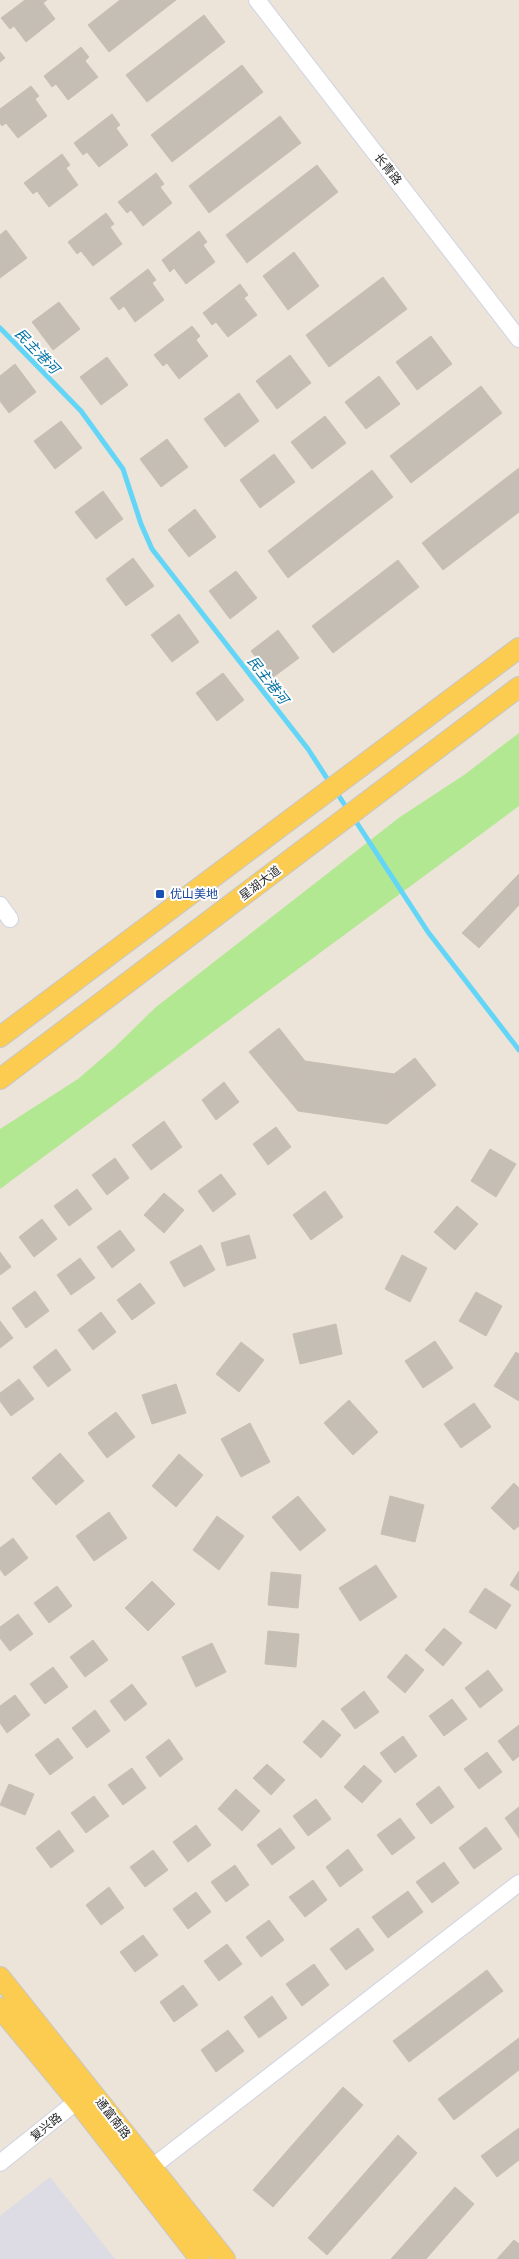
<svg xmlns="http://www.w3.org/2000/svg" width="519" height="2259" font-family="Figtree,'Noto Sans SC',sans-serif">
<rect width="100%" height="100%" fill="#ece3d9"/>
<path fill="#dddbe4" d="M50,2177L115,2259H0V2216Z"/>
<path fill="#b2e891" d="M519,733V806L0,1189V1129L78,1079L114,1048L156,1007L400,817L464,775Z"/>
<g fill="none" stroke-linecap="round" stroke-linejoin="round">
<g stroke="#63d6f7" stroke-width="5">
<path d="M0,328L81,411L123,469L141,524L152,549L308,749L330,783"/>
<path d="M335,790L348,810"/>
<path d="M353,817L428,932L519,1050"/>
</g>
</g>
<g fill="#c4beb5" stroke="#c8bfb3">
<path d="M25,0H47L43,3L55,19L26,42L14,26L10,29L1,18Z"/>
<path d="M120,0H176L109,52L88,25Z"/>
<path d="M204,15L225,42L147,102L126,75Z"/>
<path d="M81,47L89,57L85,61L98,77L68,100L56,84L52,87L44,76Z"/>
<path d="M0,52L5,58L0,62Z"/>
<path d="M242,65L263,92L172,162L151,135Z"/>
<path d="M31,86L39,96L35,99L47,116L18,138L6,123L2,126L0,123V109Z"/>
<path d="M112,114L120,125L116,128L128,145L99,167L87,152L83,155L74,143Z"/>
<path d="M280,116L301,143L209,213L189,186Z"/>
<path d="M62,154L70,165L66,168L78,185L49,207L37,191L33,194L24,183Z"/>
<path d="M317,165L338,192L247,263L226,235Z"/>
<path d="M156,173L164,184L160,187L172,203L143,226L131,210L127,213L118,202Z"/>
<path d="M106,213L114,224L110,227L122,244L93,266L81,251L77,254L68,242Z"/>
<path d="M6,230L27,258L0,278V235Z"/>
<path d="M199,231L207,242L203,245L215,262L186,284L174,268L170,272L162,260Z"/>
<path d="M294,252L319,286L288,310L263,276Z"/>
<path d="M148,269L156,280L152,283L164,300L135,322L124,306L119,310L110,298Z"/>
<path d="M383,277L407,309L329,367L306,335Z"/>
<path d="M240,284L248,295L244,298L257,315L228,337L216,322L212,325L203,313Z"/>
<path d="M59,302L80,329L53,350L32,322Z"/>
<path d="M192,326L200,336L196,340L208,356L179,379L167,363L163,366L154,355Z"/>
<path d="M431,336L452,364L417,390L396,362Z"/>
<path d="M290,355L311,383L277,409L256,381Z"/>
<path d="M107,357L128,385L101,405L80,377Z"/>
<path d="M15,364L36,392L9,413L0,401V376Z"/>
<path d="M379,376L400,404L366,429L345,402Z"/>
<path d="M481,386L502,413L411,483L390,456Z"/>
<path d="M239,393L259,421L225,447L204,419Z"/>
<path d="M325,416L346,443L312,469L291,442Z"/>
<path d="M61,421L82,448L55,469L34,441Z"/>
<path d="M167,439L188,467L161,487L140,459Z"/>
<path d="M274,454L295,482L260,508L240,480Z"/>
<path d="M519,468V512L443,570L422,543Z"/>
<path d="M372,470L393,497L288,578L268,551Z"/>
<path d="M103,491L123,519L96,539L75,512Z"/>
<path d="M195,509L216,537L189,557L168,530Z"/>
<path d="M133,558L154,586L126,606L106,579Z"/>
<path d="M398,560L419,587L333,653L312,626Z"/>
<path d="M236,571L257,598L230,619L209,591Z"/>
<path d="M179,614L199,642L172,662L151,635Z"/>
<path d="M278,630L299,658L272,678L251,651Z"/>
<path d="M223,673L244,700L217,721L196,693Z"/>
<path d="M519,874V905L479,948L462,933Z"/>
<path d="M279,1028L305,1061L298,1111L249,1052Z"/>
<path d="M415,1058L436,1085L387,1124L394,1074Z"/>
<path d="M305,1061L394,1074L387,1124L298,1111Z"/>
<path d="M224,1082L239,1102L216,1120L202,1100Z"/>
<path d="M164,1121L182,1147L151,1170L132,1145Z"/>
<path d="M276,1127L291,1147L268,1165L253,1144Z"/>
<path d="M490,1149L516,1164L496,1197L471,1181Z"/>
<path d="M115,1158L129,1178L107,1195L92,1175Z"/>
<path d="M221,1174L236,1194L213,1212L198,1191Z"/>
<path d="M77,1189L92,1209L69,1226L54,1206Z"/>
<path d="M325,1191L343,1217L311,1240L293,1215Z"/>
<path d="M164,1193L184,1210L164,1233L144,1215Z"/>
<path d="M457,1206L478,1224L455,1250L434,1232Z"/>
<path d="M42,1219L57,1239L34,1257L19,1237Z"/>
<path d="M120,1230L135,1250L112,1268L97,1247Z"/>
<path d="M249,1235L256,1258L227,1266L221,1243Z"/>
<path d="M201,1245L215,1270L184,1287L170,1262Z"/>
<path d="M0,1252L11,1267L0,1275Z"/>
<path d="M402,1255L427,1268L410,1302L385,1289Z"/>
<path d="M80,1258L95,1278L71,1295L57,1275Z"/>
<path d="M140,1283L155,1303L132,1320L117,1300Z"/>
<path d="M35,1291L49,1311L26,1328L12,1308Z"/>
<path d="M476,1292L502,1306L486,1336L459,1321Z"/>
<path d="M101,1312L116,1332L93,1350L78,1330Z"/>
<path d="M0,1321L13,1338L0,1348Z"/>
<path d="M336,1324L342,1354L300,1364L293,1334Z"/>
<path d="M435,1341L453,1368L423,1388L405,1361Z"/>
<path d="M241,1342L264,1360L239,1392L216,1374Z"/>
<path d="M56,1349L71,1370L48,1387L33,1367Z"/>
<path d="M516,1352L519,1354V1401L494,1386Z"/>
<path d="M19,1379L34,1399L11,1416L0,1401V1393Z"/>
<path d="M176,1384L186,1413L152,1424L142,1395Z"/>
<path d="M349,1400L378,1432L353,1455L324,1423Z"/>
<path d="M474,1403L491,1427L461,1448L444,1424Z"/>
<path d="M116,1412L135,1437L107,1458L88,1433Z"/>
<path d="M250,1423L270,1462L241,1477L221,1439Z"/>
<path d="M60,1453L84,1481L56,1505L32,1478Z"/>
<path d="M179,1454L203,1475L176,1507L152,1486Z"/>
<path d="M514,1483L519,1488V1526L514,1530L491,1508Z"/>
<path d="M298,1496L326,1530L300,1551L272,1517Z"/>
<path d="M390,1496L424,1505L415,1542L381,1534Z"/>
<path d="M109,1512L127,1538L94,1561L76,1536Z"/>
<path d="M217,1516L244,1536L219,1570L193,1550Z"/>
<path d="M13,1538L28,1558L5,1576L0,1569V1548Z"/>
<path d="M376,1565L397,1597L360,1621L339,1588Z"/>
<path d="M519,1571V1591L510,1585Z"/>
<path d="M271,1572L301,1575L298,1608L268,1605Z"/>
<path d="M152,1581L175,1604L148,1631L125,1608Z"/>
<path d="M57,1586L72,1606L49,1623L34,1603Z"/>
<path d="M485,1588L511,1605L496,1629L469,1612Z"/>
<path d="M18,1614L33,1634L10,1651L0,1638V1627Z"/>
<path d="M444,1628L462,1643L443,1666L425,1650Z"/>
<path d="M268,1631L299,1634L296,1667L265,1664Z"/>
<path d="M93,1640L108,1660L85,1677L70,1657Z"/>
<path d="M212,1643L226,1672L196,1687L182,1657Z"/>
<path d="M406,1654L424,1670L405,1693L387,1677Z"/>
<path d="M53,1667L68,1687L45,1704L30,1684Z"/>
<path d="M488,1670L503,1690L480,1708L465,1688Z"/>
<path d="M132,1684L147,1704L125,1721L110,1701Z"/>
<path d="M364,1691L379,1712L355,1729L341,1709Z"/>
<path d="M15,1695L30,1715L7,1733L0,1723V1706Z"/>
<path d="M452,1699L467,1719L444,1736L429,1716Z"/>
<path d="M95,1710L110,1731L87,1748L72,1728Z"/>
<path d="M323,1720L341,1735L321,1758L303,1742Z"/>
<path d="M519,1725V1756L513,1761L498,1741Z"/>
<path d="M403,1736L417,1756L395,1773L380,1753Z"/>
<path d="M58,1738L73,1758L50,1775L35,1755Z"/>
<path d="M169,1739L183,1759L160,1777L146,1757Z"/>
<path d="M487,1752L502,1772L479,1789L464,1769Z"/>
<path d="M267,1764L285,1780L271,1795L253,1778Z"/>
<path d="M364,1765L382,1781L362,1803L344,1787Z"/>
<path d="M132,1768L146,1788L123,1805L108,1785Z"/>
<path d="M9,1784L34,1794L25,1815L0,1805Z"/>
<path d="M439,1786L454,1807L431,1824L416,1804Z"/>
<path d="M236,1789L260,1811L242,1831L218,1809Z"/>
<path d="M94,1796L109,1816L86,1833L71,1813Z"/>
<path d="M316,1799L331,1819L308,1836L293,1816Z"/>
<path d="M519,1807V1838L505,1818Z"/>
<path d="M400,1818L415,1838L392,1855L377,1835Z"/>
<path d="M196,1825L211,1845L188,1862L173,1842Z"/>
<path d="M486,1827L502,1849L474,1869L459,1848Z"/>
<path d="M280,1828L295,1848L272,1865L257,1845Z"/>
<path d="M59,1830L74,1851L51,1868L36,1848Z"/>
<path d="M348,1849L363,1870L340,1887L326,1867Z"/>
<path d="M153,1850L168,1870L145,1887L130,1867Z"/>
<path d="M444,1862L459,1883L432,1903L416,1882Z"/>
<path d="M235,1865L249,1885L226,1902L211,1882Z"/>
<path d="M313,1880L327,1900L305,1917L289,1897Z"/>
<path d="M109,1887L124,1908L101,1925L86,1905Z"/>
<path d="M408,1891L423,1912L388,1938L372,1917Z"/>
<path d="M196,1892L211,1912L188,1929L173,1909Z"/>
<path d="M269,1920L284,1940L261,1957L246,1937Z"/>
<path d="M358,1928L374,1950L346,1970L330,1949Z"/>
<path d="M143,1935L158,1955L135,1972L120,1952Z"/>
<path d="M227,1944L242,1964L219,1981L204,1961Z"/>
<path d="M314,1964L329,1985L302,2006L286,1984Z"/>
<path d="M487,1970L503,1991L409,2062L393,2041Z"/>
<path d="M183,1985L198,2005L174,2022L160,2002Z"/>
<path d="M272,1996L287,2018L259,2038L244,2017Z"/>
<path d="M228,2030L244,2051L216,2072L201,2050Z"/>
<path d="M519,2038V2070L454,2120L438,2099Z"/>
<path d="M343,2087L363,2105L273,2207L253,2190Z"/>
<path d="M519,2128V2160L497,2177L481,2156Z"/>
<path d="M398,2135L417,2153L327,2255L308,2238Z"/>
<path d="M455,2187L474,2204L426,2259H391Z"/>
<path d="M514,2240L519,2244V2259H497Z"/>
</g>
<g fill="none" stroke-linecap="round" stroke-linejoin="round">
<g stroke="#ced3e3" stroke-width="18">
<g id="minor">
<path d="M257,0L519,339"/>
<path d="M0,905L10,919"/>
<path d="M0,2163L86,2094"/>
<path d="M143,2174L519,1883"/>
</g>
</g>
<g stroke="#c7c7c7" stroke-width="22">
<g id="major">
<path d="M0,1037L519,648"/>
<path d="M0,1079L519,687"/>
<path d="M0,1977L225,2259"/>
<path d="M0,2008L77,2101L200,2259"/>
</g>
</g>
<use href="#minor" stroke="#fff" stroke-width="16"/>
<use href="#major" stroke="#fbcc50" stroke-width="20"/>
</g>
<rect fill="#1a4fb4" stroke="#fff" stroke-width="2" x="155" y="889" width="10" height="10" rx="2.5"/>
<g text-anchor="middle" stroke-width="4" stroke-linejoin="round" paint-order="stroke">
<g font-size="12" fill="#292929" stroke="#fff">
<text transform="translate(388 169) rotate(52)" y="4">长青路</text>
<text transform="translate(260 883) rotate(-37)" y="4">星湖大道</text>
<text transform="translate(113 2118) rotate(52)" y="4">通富南路</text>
<text transform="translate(46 2127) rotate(-39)" y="4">复兴路</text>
</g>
<g font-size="12" fill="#164399" stroke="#fff" text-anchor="start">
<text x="170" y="898">优山美地</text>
</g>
<g font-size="14" font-style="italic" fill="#0372a2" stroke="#fff">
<text transform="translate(37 351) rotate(46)" y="5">民主港河</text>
<text transform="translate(268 680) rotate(52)" y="5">民主港河</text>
</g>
</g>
</svg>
